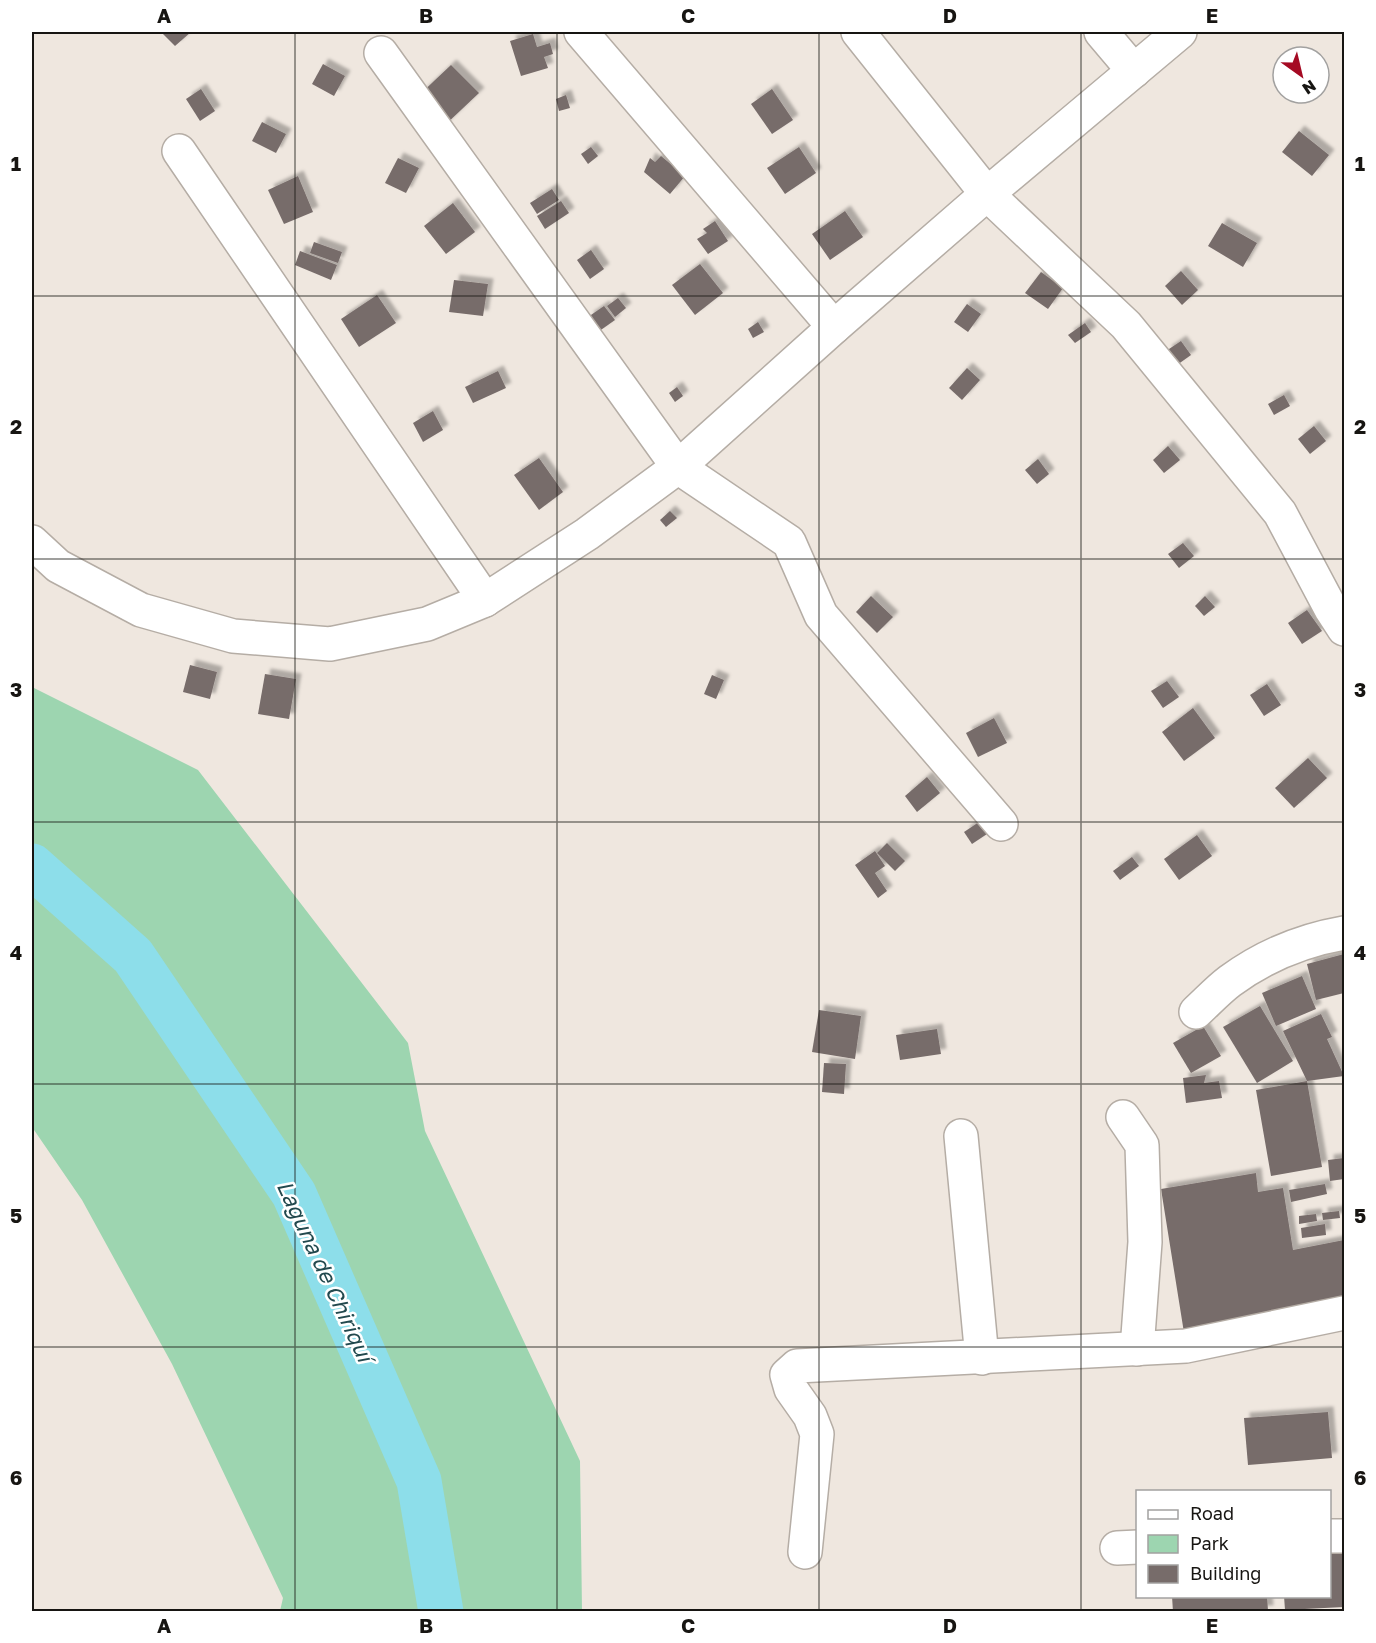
<svg xmlns="http://www.w3.org/2000/svg" width="1376" height="1643" font-family="'Golos Text',sans-serif">
<defs>
<filter id="shadow"><feDropShadow dx="5.5" dy="-5.5" stdDeviation="1.5" flood-color="#0004"/></filter>
</defs>
<rect width="100%" height="100%" fill="#efe7df"/>
<path fill="#9dd5b0" d="M32,687L198,770L408,1043L425,1131L580,1461L582,1611H280L283,1598L172,1364L82,1200L32,1127Z"/>
<g fill="none" stroke-linecap="round" stroke-linejoin="round">
<path stroke="#8ddeea" stroke-width="45" d="M32,866L133,956L294,1194L419,1481L441,1612"/>
</g>
<g fill="#776c6a" filter="url(#shadow)">
<path d="M161,32H191L175,46Z"/>
<path d="M533,34L537,47L550,43L553,54L544,57L548,68L521,76L510,41Z"/>
<path d="M323,64L345,76L334,96L312,84Z"/>
<path d="M451,65L479,93L443,127L416,98Z"/>
<path d="M201,89L215,111L200,121L186,99Z"/>
<path d="M772,89L793,120L772,134L751,104Z"/>
<path d="M566,95L570,108L559,111L556,99Z"/>
<path d="M262,122L286,134L276,153L252,141Z"/>
<path d="M1299,131L1329,155L1312,176L1282,152Z"/>
<path d="M591,147L598,156L588,164L581,154Z"/>
<path d="M799,147L816,173L785,194L767,168Z"/>
<path d="M661,156L685,176L670,194L644,172L650,158L655,162Z"/>
<path d="M398,158L419,168L406,193L385,183Z"/>
<path d="M298,176L313,212L284,224L268,190Z"/>
<path d="M552,189L559,200L537,214L530,203Z"/>
<path d="M561,201L569,213L545,229L537,216Z"/>
<path d="M453,203L475,232L446,254L424,226Z"/>
<path d="M845,211L863,237L830,260L812,234Z"/>
<path d="M715,221L728,241L708,254L697,239L707,233L703,229Z"/>
<path d="M1222,223L1257,243L1243,267L1208,246Z"/>
<path d="M314,242L342,252L338,263L310,253Z"/>
<path d="M591,250L604,269L590,279L577,260Z"/>
<path d="M300,251L337,265L331,280L295,265Z"/>
<path d="M700,264L723,293L695,315L672,285Z"/>
<path d="M1181,271L1198,290L1182,305L1165,286Z"/>
<path d="M1041,272L1063,288L1048,309L1025,293Z"/>
<path d="M454,280L488,284L483,316L449,312Z"/>
<path d="M377,295L396,323L359,347L341,319Z"/>
<path d="M618,298L626,308L615,317L607,306Z"/>
<path d="M967,304L981,314L968,332L954,322Z"/>
<path d="M604,306L615,320L598,332L588,317Z"/>
<path d="M758,322L764,332L753,338L748,329Z"/>
<path d="M1085,323L1091,332L1075,343L1068,335Z"/>
<path d="M1181,341L1191,355L1177,365L1166,351Z"/>
<path d="M967,368L980,380L962,400L949,388Z"/>
<path d="M498,371L506,388L473,403L465,387Z"/>
<path d="M677,387L683,396L675,402L669,393Z"/>
<path d="M1284,395L1290,406L1274,415L1268,404Z"/>
<path d="M433,411L443,430L423,442L413,423Z"/>
<path d="M1314,426L1326,441L1310,454L1298,439Z"/>
<path d="M1168,446L1180,460L1164,473L1153,460Z"/>
<path d="M539,458L563,492L539,510L514,475Z"/>
<path d="M1038,459L1049,474L1037,484L1025,470Z"/>
<path d="M670,511L677,518L666,527L660,520Z"/>
<path d="M1183,543L1194,556L1179,568L1168,554Z"/>
<path d="M871,596L893,617L877,633L856,612Z"/>
<path d="M1205,596L1215,607L1204,616L1195,606Z"/>
<path d="M1307,610L1322,631L1302,644L1288,623Z"/>
<path d="M190,665L217,672L210,699L183,692Z"/>
<path d="M265,674L296,679L289,719L258,714Z"/>
<path d="M712,675L724,680L716,699L704,694Z"/>
<path d="M1167,681L1179,697L1163,708L1151,691Z"/>
<path d="M1267,684L1281,705L1264,716L1250,695Z"/>
<path d="M1193,708L1215,738L1184,761L1162,732Z"/>
<path d="M994,718L1007,743L978,757L966,733Z"/>
<path d="M1308,758L1327,778L1294,808L1275,788Z"/>
<path d="M927,777L940,793L917,812L905,796Z"/>
<path d="M979,822L987,834L972,844L964,832Z"/>
<path d="M1197,835L1212,856L1179,880L1164,859Z"/>
<path d="M887,843L905,861L895,871L877,853Z"/>
<path d="M875,851L885,866L875,873L887,891L878,898L855,865Z"/>
<path d="M1132,857L1139,866L1120,880L1113,871Z"/>
<path d="M1344,954V993L1316,1000L1307,964Z"/>
<path d="M1302,976L1316,1009L1276,1026L1262,993Z"/>
<path d="M1260,1006L1293,1061L1257,1083L1223,1027Z"/>
<path d="M819,1010L861,1016L855,1059L812,1052Z"/>
<path d="M1321,1014L1332,1037L1327,1039L1344,1076L1307,1081L1322,1167L1271,1176L1256,1090L1307,1081L1283,1031Z"/>
<path d="M1203,1026L1221,1056L1191,1073L1173,1043Z"/>
<path d="M937,1029L941,1054L900,1060L896,1035Z"/>
<path d="M824,1063L846,1064L844,1094L822,1092Z"/>
<path d="M1206,1075L1204,1083L1219,1081L1222,1098L1186,1103L1183,1078Z"/>
<path d="M1344,1158V1179L1330,1181L1328,1160Z"/>
<path d="M1256,1173L1258,1192L1283,1188L1293,1250L1344,1240V1303L1185,1339L1161,1189Z"/>
<path d="M1325,1184L1327,1194L1291,1202L1289,1190Z"/>
<path d="M1339,1211L1340,1218L1323,1220L1322,1213Z"/>
<path d="M1316,1214L1317,1221L1299,1224V1216Z"/>
<path d="M1325,1224L1326,1235L1302,1238L1301,1228Z"/>
<path d="M1328,1412L1332,1458L1248,1465L1244,1418Z"/>
<path d="M1344,1551V1607L1285,1610L1284,1596H1330V1552Z"/>
<path d="M1172,1596H1267L1268,1611L1173,1612Z"/>
</g>
<g fill="none" stroke-linecap="round" stroke-linejoin="round">
<g stroke="#b5ada5" stroke-width="36">
<g id="minor">
<path d="M581,32L834,327"/>
<path d="M858,32L987,194L1126,325L1280,513L1331,609L1344,629"/>
<path d="M1101,32L1134,71"/>
<path d="M381,53L678,467L789,542L821,615L1001,824"/>
<path d="M179,151L485,600"/>
<path d="M32,542L58,566L141,610L233,636L330,644L427,624L485,600L587,534L678,467L834,327L987,194L1180,32"/>
<path d="M1196,1012C1207,1002 1218,990 1230,981C1264,956 1304,940 1344,933"/>
<path d="M1123,1117L1142,1145L1145,1242L1137,1349"/>
<path d="M961,1136L982,1358"/>
<path d="M1330,1536H1344"/>
<path d="M1117,1548L1138,1547"/>
<path d="M805,1552L817,1434L810,1416L791,1389L787,1375L797,1366L1186,1346L1344,1313"/>
</g>
</g>
<use href="#minor" stroke="#fff" stroke-width="33"/>
</g>
<path fill="none" stroke="#171512" stroke-width="1.5" stroke-opacity="0.55" d="M295,32V1612M557,32V1612M819,32V1612M1081,32V1612M32,296H1344M32,559H1344M32,822H1344M32,1084H1344M32,1347H1344"/>
<g text-anchor="middle" stroke-width="5" stroke-linejoin="round" paint-order="stroke">
<g font-size="22" font-style="italic" fill="#22494e" stroke="#fff">
<text transform="translate(325 1271) rotate(65)" y="8">Laguna de Chiriquí</text>
</g>
</g>
<rect width="1376" height="1643" fill="none" stroke="#ffffff" stroke-width="66"/>
<rect x="1136" y="1490" width="195" height="108" fill="#ffffff" stroke="#a2a1a0" stroke-width="1.5"/>
<rect x="1148" y="1510" width="30" height="9" fill="#ffffff" stroke="#a2a1a0" stroke-width="1.5"/>
<text x="1190" y="1520" font-size="18" fill="#171512">Road</text>
<rect x="1148" y="1535" width="30" height="18" fill="#9dd5b0" stroke="#a2a1a0" stroke-width="1.5"/>
<text x="1190" y="1550" font-size="18" fill="#171512">Park</text>
<rect x="1148" y="1565" width="30" height="18" fill="#776c6a" stroke="#a2a1a0" stroke-width="1.5"/>
<text x="1190" y="1580" font-size="18" fill="#171512">Building</text>
<g transform="translate(1301 75) rotate(146)"><circle r="28" fill="#ffffff" stroke="#a2a1a0" stroke-width="1.5"/>
<path d="M0-4.5L10 22L0 15L-10 22Z" fill="#a50a23"/>
<text y="-9" font-size="16" font-weight="bold" text-anchor="middle" fill="#171512">N</text>
</g>
<rect x="33" y="33" width="1310" height="1577" fill="none" stroke="#171512" stroke-width="2"/>
<g font-size="20" text-anchor="middle" font-weight="bold" fill="#171512">
<text x="164" y="23">A</text>
<text x="426" y="23">B</text>
<text x="688" y="23">C</text>
<text x="950" y="23">D</text>
<text x="1212" y="23">E</text>
<text x="16" y="171">1</text>
<text x="1360" y="171">1</text>
<text x="16" y="434">2</text>
<text x="1360" y="434">2</text>
<text x="16" y="697">3</text>
<text x="1360" y="697">3</text>
<text x="16" y="960">4</text>
<text x="1360" y="960">4</text>
<text x="16" y="1223">5</text>
<text x="1360" y="1223">5</text>
<text x="16" y="1485">6</text>
<text x="1360" y="1485">6</text>
<text x="164" y="1633">A</text>
<text x="426" y="1633">B</text>
<text x="688" y="1633">C</text>
<text x="950" y="1633">D</text>
<text x="1212" y="1633">E</text>
</g>
</svg>
